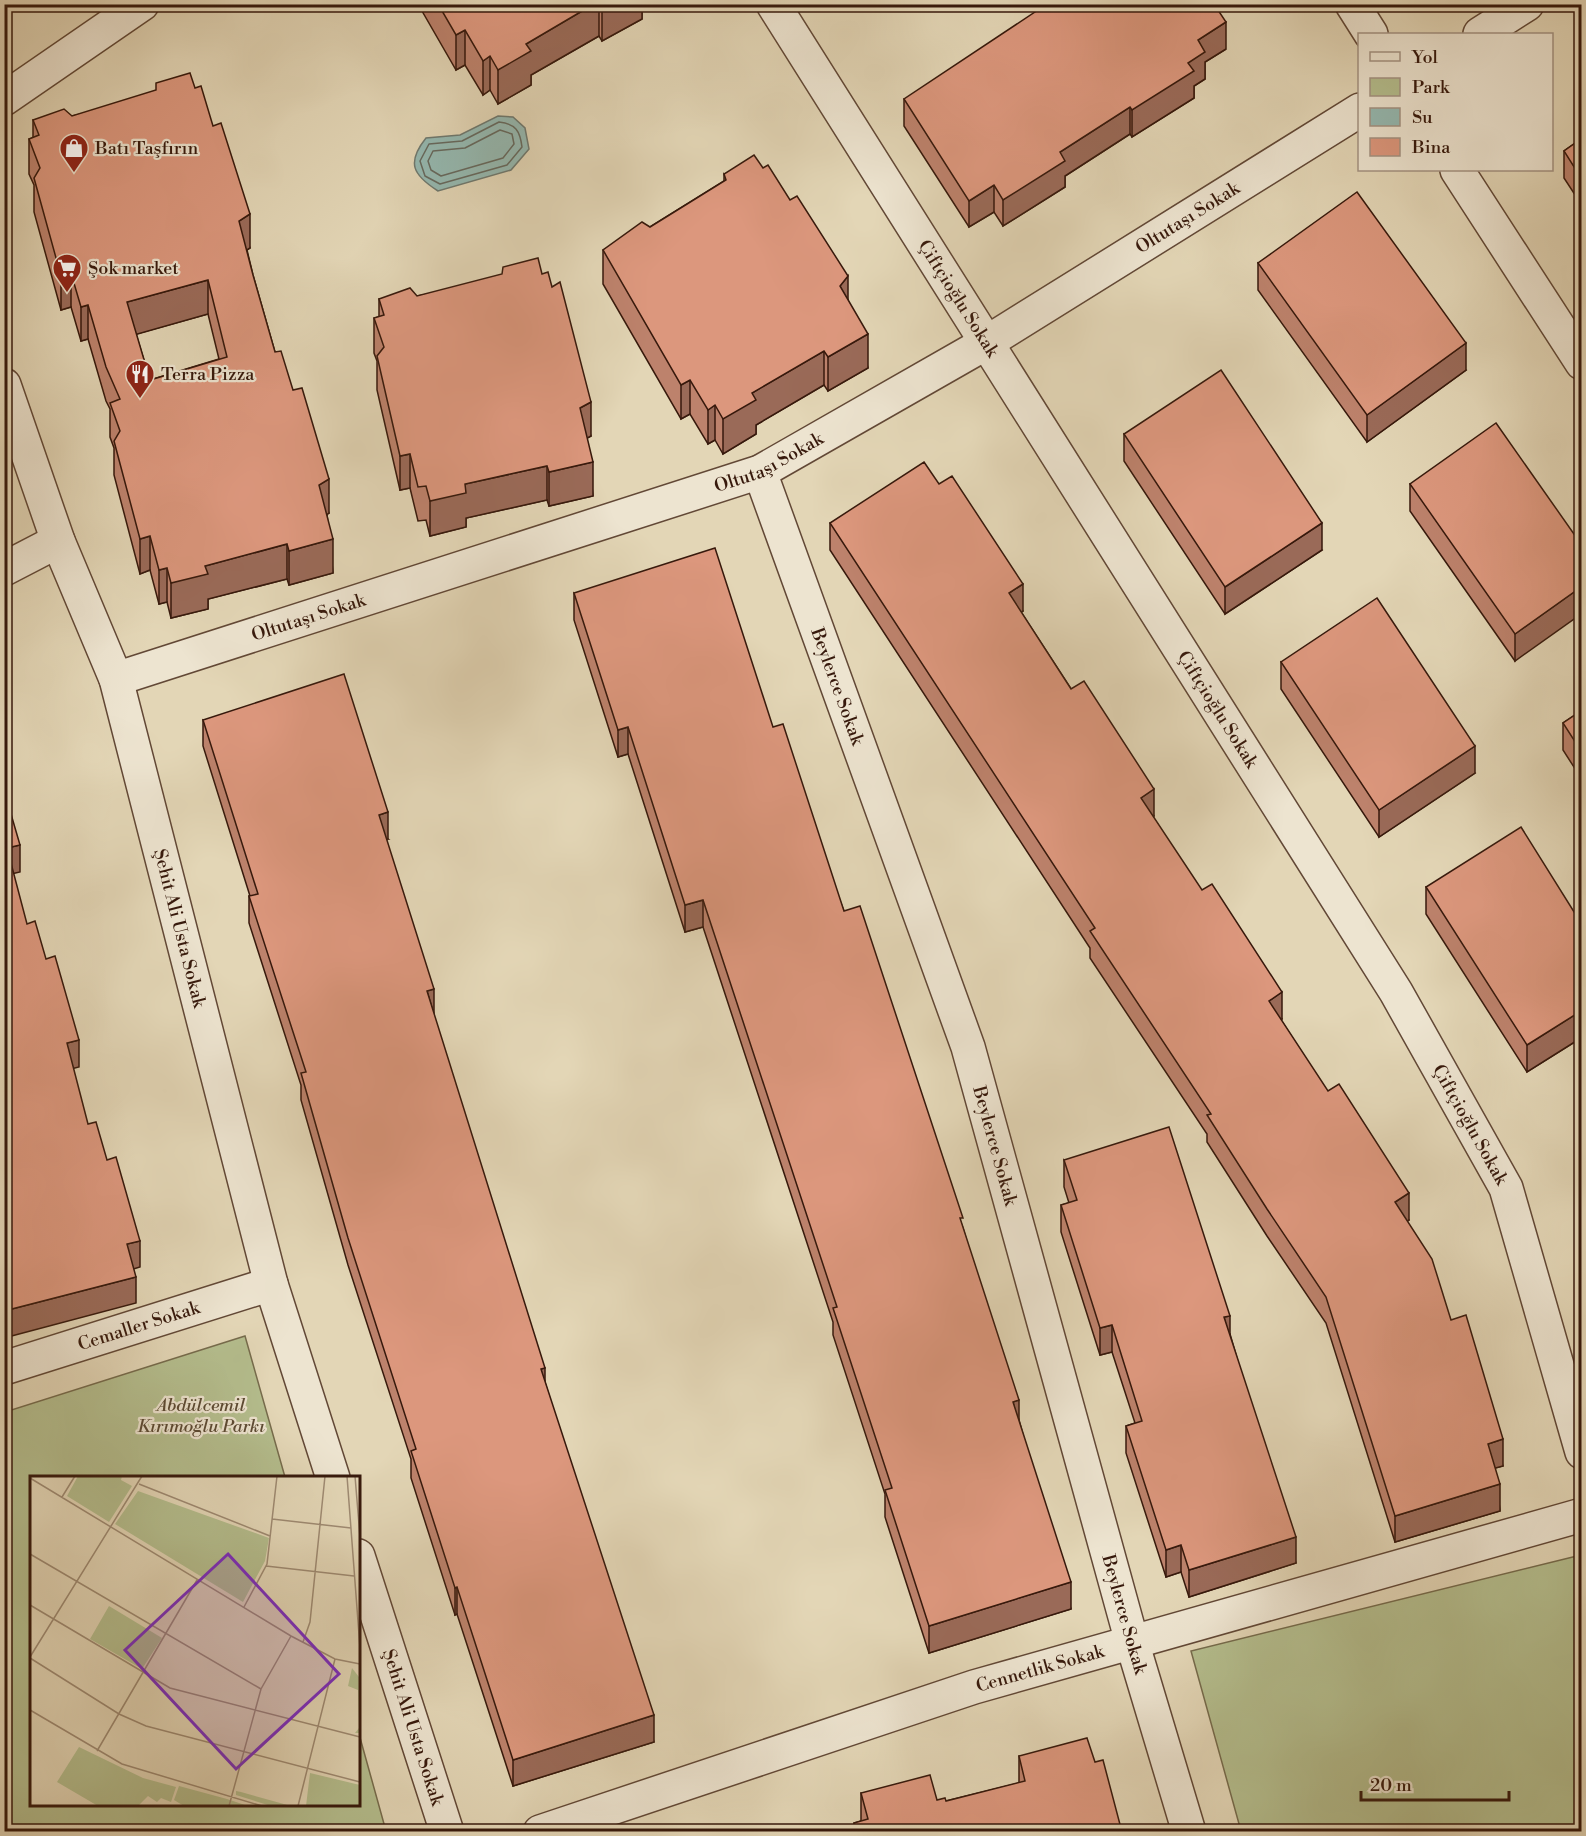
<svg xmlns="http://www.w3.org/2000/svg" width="1586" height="1836" font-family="'Libre Bodoni',serif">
<rect width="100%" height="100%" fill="#e3d6b6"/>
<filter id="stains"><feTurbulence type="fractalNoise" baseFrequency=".00333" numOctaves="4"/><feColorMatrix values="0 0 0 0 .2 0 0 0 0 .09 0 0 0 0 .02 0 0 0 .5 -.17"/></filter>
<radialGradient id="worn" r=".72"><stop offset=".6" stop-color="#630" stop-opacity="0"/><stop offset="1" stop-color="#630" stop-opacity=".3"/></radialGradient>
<g fill="#b4bd8d" stroke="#766b4c" stroke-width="1.5">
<path d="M245,1336L285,1477L32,1478V1804H358L359,1734L386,1831H5V1412Z"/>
<path d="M1581,1555V1831H1241L1191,1651Z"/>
</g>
<path fill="#95b9b1" stroke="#6f796f" stroke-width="1.5" d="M498,116L513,117L525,128L529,149L511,170L438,191C413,175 406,163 426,138L460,135Z"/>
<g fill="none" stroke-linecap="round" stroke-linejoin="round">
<g stroke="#66695e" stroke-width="1.5">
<path d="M499,122C516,124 520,131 522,147L507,165L440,184L425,176L420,161L429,144L462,141Z"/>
<path d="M500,130L512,134L514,144L503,158L441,176L431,170L428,161L433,151L465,148Z"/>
</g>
<g stroke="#624836" stroke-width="36">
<g id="street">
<path id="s1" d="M773,4L1396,992L1506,1188L1582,1452"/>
<path d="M1352,4L1371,34"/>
<path d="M1480,34L1527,4"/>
<path d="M4,99L142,4"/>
<path d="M1457,170L1582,363"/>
<path id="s2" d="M4,385L58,541L116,679L271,1284L333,1478"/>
<path id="s3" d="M760,472L968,1047L1132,1642L1189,1832"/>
<path d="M4,569L58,541"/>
<path id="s4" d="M116,679L760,472L986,343L1360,110"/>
<path id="s5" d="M4,1368L271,1284"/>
<path id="s6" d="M358,1556L447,1832"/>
<path id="s7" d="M540,1832L974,1687L1582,1515"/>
</g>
</g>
<use href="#street" stroke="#ede4d0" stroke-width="33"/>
</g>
<g fill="#bd826c" stroke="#37190c" stroke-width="1.5" fill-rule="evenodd">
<path d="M418,4H642V19L602,41L599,36L531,75V85L498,104L490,90L483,95L465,65L456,70Z"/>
<path d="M1226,49L1205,62V79L1194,86V98L1132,137L1130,134L1065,176V187L1003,226L994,212L969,227L904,126V99Z"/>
<path d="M195,88L250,248L247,250L253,275L275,352L329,513L327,514L333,573L289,585L287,579L208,599V609L171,618L167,602L159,604L150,570L140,574L114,475V448L110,437V409L106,401L88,339L81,341L71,307L61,310L34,212V185L29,174V139L33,138V120L72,116ZM208,314L219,359L150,380L136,334Z"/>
<path d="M1581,139V204L1564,178V151Z"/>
<path d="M724,174L848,300L868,368L828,391L824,385L756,425V434L723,454L715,440L708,444L690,414L681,419L603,284V250L650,227L724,181Z"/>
<path d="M1258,263L1466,370L1367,442L1258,290Z"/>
<path d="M542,274L591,436L587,438L593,496L549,506L547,500L466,518V527L430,536L426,520L418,521L410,488L400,490L377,390V361L374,353V318L379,317V299L417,296Z"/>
<path d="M1124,434L1322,550L1225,614L1124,461Z"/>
<path d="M939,484L1023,611L1021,612L1154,816L1153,817L1282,1019L1281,1020L1409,1220L1407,1221L1451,1320L1503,1466L1495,1468L1500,1511L1395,1542L1326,1323L1267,1236L1207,1142V1134L1090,958V948L830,550V523Z"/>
<path d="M1410,484L1581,544L1515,661L1410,511Z"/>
<path d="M574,593L773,727L844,911L963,1228L1019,1420L1071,1609L929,1653L885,1517V1494L833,1335V1322L703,927L685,932L628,754L618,757L574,620Z"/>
<path d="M1281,662L1475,773L1379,837L1281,689Z"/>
<path d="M1581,711V778L1563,750V723Z"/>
<path d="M203,720L388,839H386L434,1016L654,1742L513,1786L457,1614L455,1615L411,1478V1459L348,1265L301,1100V1085L249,923V896H250L203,746Z"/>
<path d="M1426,887L1581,923V1038L1527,1072L1426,914Z"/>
<path d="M1064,1160L1230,1334L1296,1563L1189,1597L1181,1572L1166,1577L1126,1453V1426L1135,1423L1112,1352L1100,1355L1061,1232V1205L1069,1203L1064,1187Z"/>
<path d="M1019,1756L1095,1762L1122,1832H854V1823L861,1821V1793L946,1801L1019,1783Z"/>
</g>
<g fill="#9a6a58" stroke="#37190c" stroke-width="1.5">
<path d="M594,4H599V36L531,75V85L498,104V70L526,44Z"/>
<path d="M607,4H642V19L602,41V7Z"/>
<path d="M1226,22V49L1205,62V79L1194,86V98L1132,137V110L1188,63L1198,40Z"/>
<path d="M465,30V65L456,70V35Z"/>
<path d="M490,56V90L483,95V61Z"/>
<path d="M1130,107V134L1065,176V187L1003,226V200L1060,152Z"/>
<path d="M994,185V212L969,227V201Z"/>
<path d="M250,214V248L239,255V221Z"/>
<path d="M71,273V307L61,310V276Z"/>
<path d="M848,276V310L840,286Z"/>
<path d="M208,280V314L127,337V302Z"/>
<path d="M88,305V339L81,341V307Z"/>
<path d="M868,334V368L828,391V357Z"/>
<path d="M1466,343V370L1367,442V415Z"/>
<path d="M824,351V385L756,425V434L723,454V419L752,393Z"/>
<path d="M690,380V414L681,419V385Z"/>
<path d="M591,402V436L580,442V408Z"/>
<path d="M715,405V440L708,444V410Z"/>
<path d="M410,454V488L400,490V456Z"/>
<path d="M593,462V496L549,506V472Z"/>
<path d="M547,466V500L466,518V527L430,536V501L465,484Z"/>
<path d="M329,479V513L319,520V485Z"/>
<path d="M1322,523V550L1225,614V587Z"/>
<path d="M150,536V570L140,574V539Z"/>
<path d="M333,539V573L289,585V551Z"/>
<path d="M287,544V579L208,599V609L171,618V583L205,566Z"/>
<path d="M167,568V602L159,604V570Z"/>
<path d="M1023,584V611L1009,620V593Z"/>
<path d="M1581,587V614L1515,661V634Z"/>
<path d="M628,727V754L618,757V730Z"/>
<path d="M1475,746V773L1379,837V810Z"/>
<path d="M1154,789V816L1141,825V798Z"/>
<path d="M388,812V839L379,841V815Z"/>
<path d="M20,845V872L7,875V848Z"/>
<path d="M703,900V927L685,932V905Z"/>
<path d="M434,989V1015L427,991Z"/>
<path d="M1282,992V1019L1269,1028V1001Z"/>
<path d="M1581,1011V1038L1527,1072V1045Z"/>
<path d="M79,1040V1067L67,1070V1043Z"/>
<path d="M1409,1193V1220L1395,1229V1202Z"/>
<path d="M140,1241V1267L127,1271V1244Z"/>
<path d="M136,1277V1303L4,1338V1311Z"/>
<path d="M1230,1316V1343L1224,1317Z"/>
<path d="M1112,1325V1352L1100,1355V1328Z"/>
<path d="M545,1368V1395L541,1369Z"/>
<path d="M1019,1400V1427L1013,1402Z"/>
<path d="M1503,1439V1466L1488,1470V1444Z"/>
<path d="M1500,1484V1511L1395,1542V1516Z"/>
<path d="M1296,1537V1563L1189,1597V1570Z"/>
<path d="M1181,1545V1572L1166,1577V1550Z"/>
<path d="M1071,1582V1609L929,1653V1626Z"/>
<path d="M457,1587V1614L455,1615V1588Z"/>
<path d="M654,1715V1742L513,1786V1760Z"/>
</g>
<g fill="#dc977d" stroke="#37190c" stroke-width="1.5" fill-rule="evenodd">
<path d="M438,4H594L526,44L531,51L498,70L490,56L483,61L465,30L456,35Z"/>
<path d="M1047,4H1214L1226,22L1198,40L1205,52L1188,63L1194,71L1132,110L1130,107L1060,152L1065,161L1003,200L994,185L969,201L904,99Z"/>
<path d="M190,73L195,88L201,86L213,126L221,123L250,214L239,221L253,275L275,352L281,351L293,390L302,388L329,479L319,485L333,539L289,551L287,544L205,566L208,574L171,583L167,568L159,570L150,536L140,539L114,441L120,431L110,403L120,399L106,367L88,305L81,307L71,273L61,276L34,178L40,168L29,139L39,135L33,120L64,109L72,116L156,90V83ZM208,280L227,357L150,380L127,302Z"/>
<path d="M1581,139V178L1564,151Z"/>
<path d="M754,155L763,168L768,165L790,200L797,196L848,276L840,286L868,334L828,357L824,351L752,393L756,400L723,419L715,405L708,410L690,380L681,385L603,250L642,222L650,227L726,180L724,174Z"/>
<path d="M1357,192L1466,343L1367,415L1258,263Z"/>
<path d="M538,258L542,274L548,272L552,287L560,282L591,402L580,408L593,462L549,472L547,466L465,484L466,493L430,501L426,486L418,487L410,454L400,456L377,356L384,347L374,318L384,315L379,299L410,288L417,296L502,274L503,267Z"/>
<path d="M1221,370L1322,523L1225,587L1124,434Z"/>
<path d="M1496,423L1581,544V587L1515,634L1410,484Z"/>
<path d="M924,462L939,484L952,476L1023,584L1009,593L1071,689L1084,681L1154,789L1141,798L1202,890L1212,884L1282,992L1269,1001L1328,1091L1339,1084L1409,1193L1395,1202L1432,1259L1451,1320L1466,1315L1503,1439L1488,1444L1500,1484L1395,1516L1326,1297L1267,1209L1207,1115L1211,1114L1090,931L1095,928L830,523Z"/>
<path d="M715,548L773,727L783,724L844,911L860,906L963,1218H960L1019,1400L1013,1402L1071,1582L929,1626L885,1490L892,1488L833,1308L837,1307L703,900L685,905L628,727L618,730L574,593Z"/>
<path d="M1377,598L1475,746L1379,810L1281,662Z"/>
<path d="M344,674L388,812L379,815L434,989L427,991L545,1368L541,1369L654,1715L513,1760L457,1587L455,1588L411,1451L416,1449L348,1238L301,1073L306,1072L249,896L258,894L203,720Z"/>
<path d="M1581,711V751L1563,723Z"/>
<path d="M4,790L20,845L7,848L27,924L35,921L46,959L55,956L79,1040L67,1043L88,1124L96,1122L107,1160L116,1157L140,1241L127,1244L136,1277L4,1311Z"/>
<path d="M1521,827L1581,923V1011L1527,1045L1426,887Z"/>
<path d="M1169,1127L1230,1316L1224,1317L1296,1537L1189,1570L1181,1545L1166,1550L1126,1426L1142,1421L1112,1325L1100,1328L1061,1205L1077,1200L1064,1160Z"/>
<path d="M1087,1738L1095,1762L1103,1760L1122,1832H857L854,1823L868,1819L861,1793L930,1775L937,1800L945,1798L946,1801L1025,1781L1019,1756Z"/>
</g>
<defs>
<g id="shop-pin" transform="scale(1.5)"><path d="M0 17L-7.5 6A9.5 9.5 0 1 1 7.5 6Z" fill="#8f2418" stroke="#ede4d0"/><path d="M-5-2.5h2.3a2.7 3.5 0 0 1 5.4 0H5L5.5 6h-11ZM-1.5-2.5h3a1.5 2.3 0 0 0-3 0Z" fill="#fff"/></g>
<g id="supermarket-pin" transform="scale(1.5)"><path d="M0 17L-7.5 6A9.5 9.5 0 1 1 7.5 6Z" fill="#8f2418" stroke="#ede4d0"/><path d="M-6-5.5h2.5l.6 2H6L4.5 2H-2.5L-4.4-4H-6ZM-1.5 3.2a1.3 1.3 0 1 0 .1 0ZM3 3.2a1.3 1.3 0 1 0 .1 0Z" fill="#fff"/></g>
<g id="restaurant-pin" transform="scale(1.5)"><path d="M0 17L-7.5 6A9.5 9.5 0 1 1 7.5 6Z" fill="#8f2418" stroke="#ede4d0"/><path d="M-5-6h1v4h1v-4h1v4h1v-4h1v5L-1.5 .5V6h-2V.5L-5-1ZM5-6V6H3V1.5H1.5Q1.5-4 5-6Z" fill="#fff"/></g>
</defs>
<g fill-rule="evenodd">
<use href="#shop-pin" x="74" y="148"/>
<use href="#supermarket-pin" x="67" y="268"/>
<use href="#restaurant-pin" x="140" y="374"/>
</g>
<g text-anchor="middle" stroke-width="4.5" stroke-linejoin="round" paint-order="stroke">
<g font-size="18" fill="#37190c" stroke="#ede4d0" text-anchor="start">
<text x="95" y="154">Batı Taşfırın</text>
<text x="88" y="274">Şok market</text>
<text x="161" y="380">Terra Pizza</text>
</g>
<g font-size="18" fill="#37190c" stroke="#ede4d0">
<text dy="6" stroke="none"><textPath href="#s4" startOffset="1174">Oltutaşı Sokak</textPath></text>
<text dy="6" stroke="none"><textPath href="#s1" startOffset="348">Çiftçioğlu Sokak</textPath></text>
<text dy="6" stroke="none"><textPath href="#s4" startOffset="688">Oltutaşı Sokak</textPath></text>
<text dy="6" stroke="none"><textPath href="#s4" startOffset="202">Oltutaşı Sokak</textPath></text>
<text dy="6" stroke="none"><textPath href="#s3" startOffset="228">Beylerce Sokak</textPath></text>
<text dy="6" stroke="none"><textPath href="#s1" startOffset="834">Çiftçioğlu Sokak</textPath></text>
<text dy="6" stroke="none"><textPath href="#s2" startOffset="572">Şehit Ali Usta Sokak</textPath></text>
<text dy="6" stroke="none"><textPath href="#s1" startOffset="1320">Çiftçioğlu Sokak</textPath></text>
<text dy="6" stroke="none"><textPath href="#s3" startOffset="714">Beylerce Sokak</textPath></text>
<text dy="6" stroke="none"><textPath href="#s5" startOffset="141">Cemaller Sokak</textPath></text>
<text dy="6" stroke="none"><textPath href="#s3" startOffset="1200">Beylerce Sokak</textPath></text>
<text dy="6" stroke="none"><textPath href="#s7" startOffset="526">Cennetlik Sokak</textPath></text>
<text dy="6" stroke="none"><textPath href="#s6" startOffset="180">Şehit Ali Usta Sokak</textPath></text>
</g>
<g font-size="18" font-style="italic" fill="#5c4a33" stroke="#ede4d0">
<text x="201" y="1411">Abdülcemil<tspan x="201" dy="21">Kırımoğlu Parkı</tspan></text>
</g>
</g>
<g transform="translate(30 1476)">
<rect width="330" height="330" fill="#e3d6b6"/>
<path d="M48,0H92L91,4L102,10L79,46L37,20ZM108,15L239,62L235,85L213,126L85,48ZM79,130L132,162L112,193L60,163ZM322,192L329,201L330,257H325L329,252L328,214L318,210ZM49,271L113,302L146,311L141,326L131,322L127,326L118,320L108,330H68L27,306ZM280,297L330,309V330H276ZM149,310L197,323L218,330H154L144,324ZM206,315L211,316L261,330H241L206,319Z" fill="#b4bd8d"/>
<path fill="none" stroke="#9e8a72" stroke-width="1.5" d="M317,0L330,172M325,0L330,61M0,2L261,160L305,183L330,188M109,8L240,60M32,21L45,0M242,43L321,52M0,78L231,213M236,90L324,100M0,129L140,212L330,261M214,131L237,88L247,0M273,166L280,146L295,0M0,181L112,0M0,182L89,238L116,250L330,306M0,234L92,288L232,330M67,275L167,104M199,330L231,213L261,160M268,330L305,183"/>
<path fill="#7b2cbf" fill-opacity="0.15" stroke="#7b2cbf" stroke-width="3" d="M198,78L309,198L206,293L95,174Z"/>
<rect width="330" height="330" fill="none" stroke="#37190c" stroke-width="3"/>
</g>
<rect width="1586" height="1836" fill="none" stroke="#e3d6b6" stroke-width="24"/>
<rect x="6" y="6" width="1574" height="1824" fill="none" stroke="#37190c" stroke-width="3"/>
<rect x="12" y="12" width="1562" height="1812" fill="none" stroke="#37190c" stroke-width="1.5"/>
<rect x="1358" y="33" width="195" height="138" fill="#ede4d0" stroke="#a49382" stroke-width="1.5"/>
<rect x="1370" y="52" width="30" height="9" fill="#ede4d0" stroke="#a49382" stroke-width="1.5"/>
<text x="1412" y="63" font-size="18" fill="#37190c">Yol</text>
<rect x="1370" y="78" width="30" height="18" fill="#b4bd8d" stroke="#a49382" stroke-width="1.5"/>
<text x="1412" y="93" font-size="18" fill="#37190c">Park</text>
<rect x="1370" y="108" width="30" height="18" fill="#95b9b1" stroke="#a49382" stroke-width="1.5"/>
<text x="1412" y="123" font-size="18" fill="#37190c">Su</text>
<rect x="1370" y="138" width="30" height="18" fill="#dc977d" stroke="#a49382" stroke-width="1.5"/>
<text x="1412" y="153" font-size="18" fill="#37190c">Bina</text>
<path d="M1361 1791v9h148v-9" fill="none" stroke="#37190c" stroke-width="3"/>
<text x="1370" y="1791" font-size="18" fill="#37190c" stroke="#ede4d0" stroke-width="4.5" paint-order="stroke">20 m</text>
<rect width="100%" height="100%" filter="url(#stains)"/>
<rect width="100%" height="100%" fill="url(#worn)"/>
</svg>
